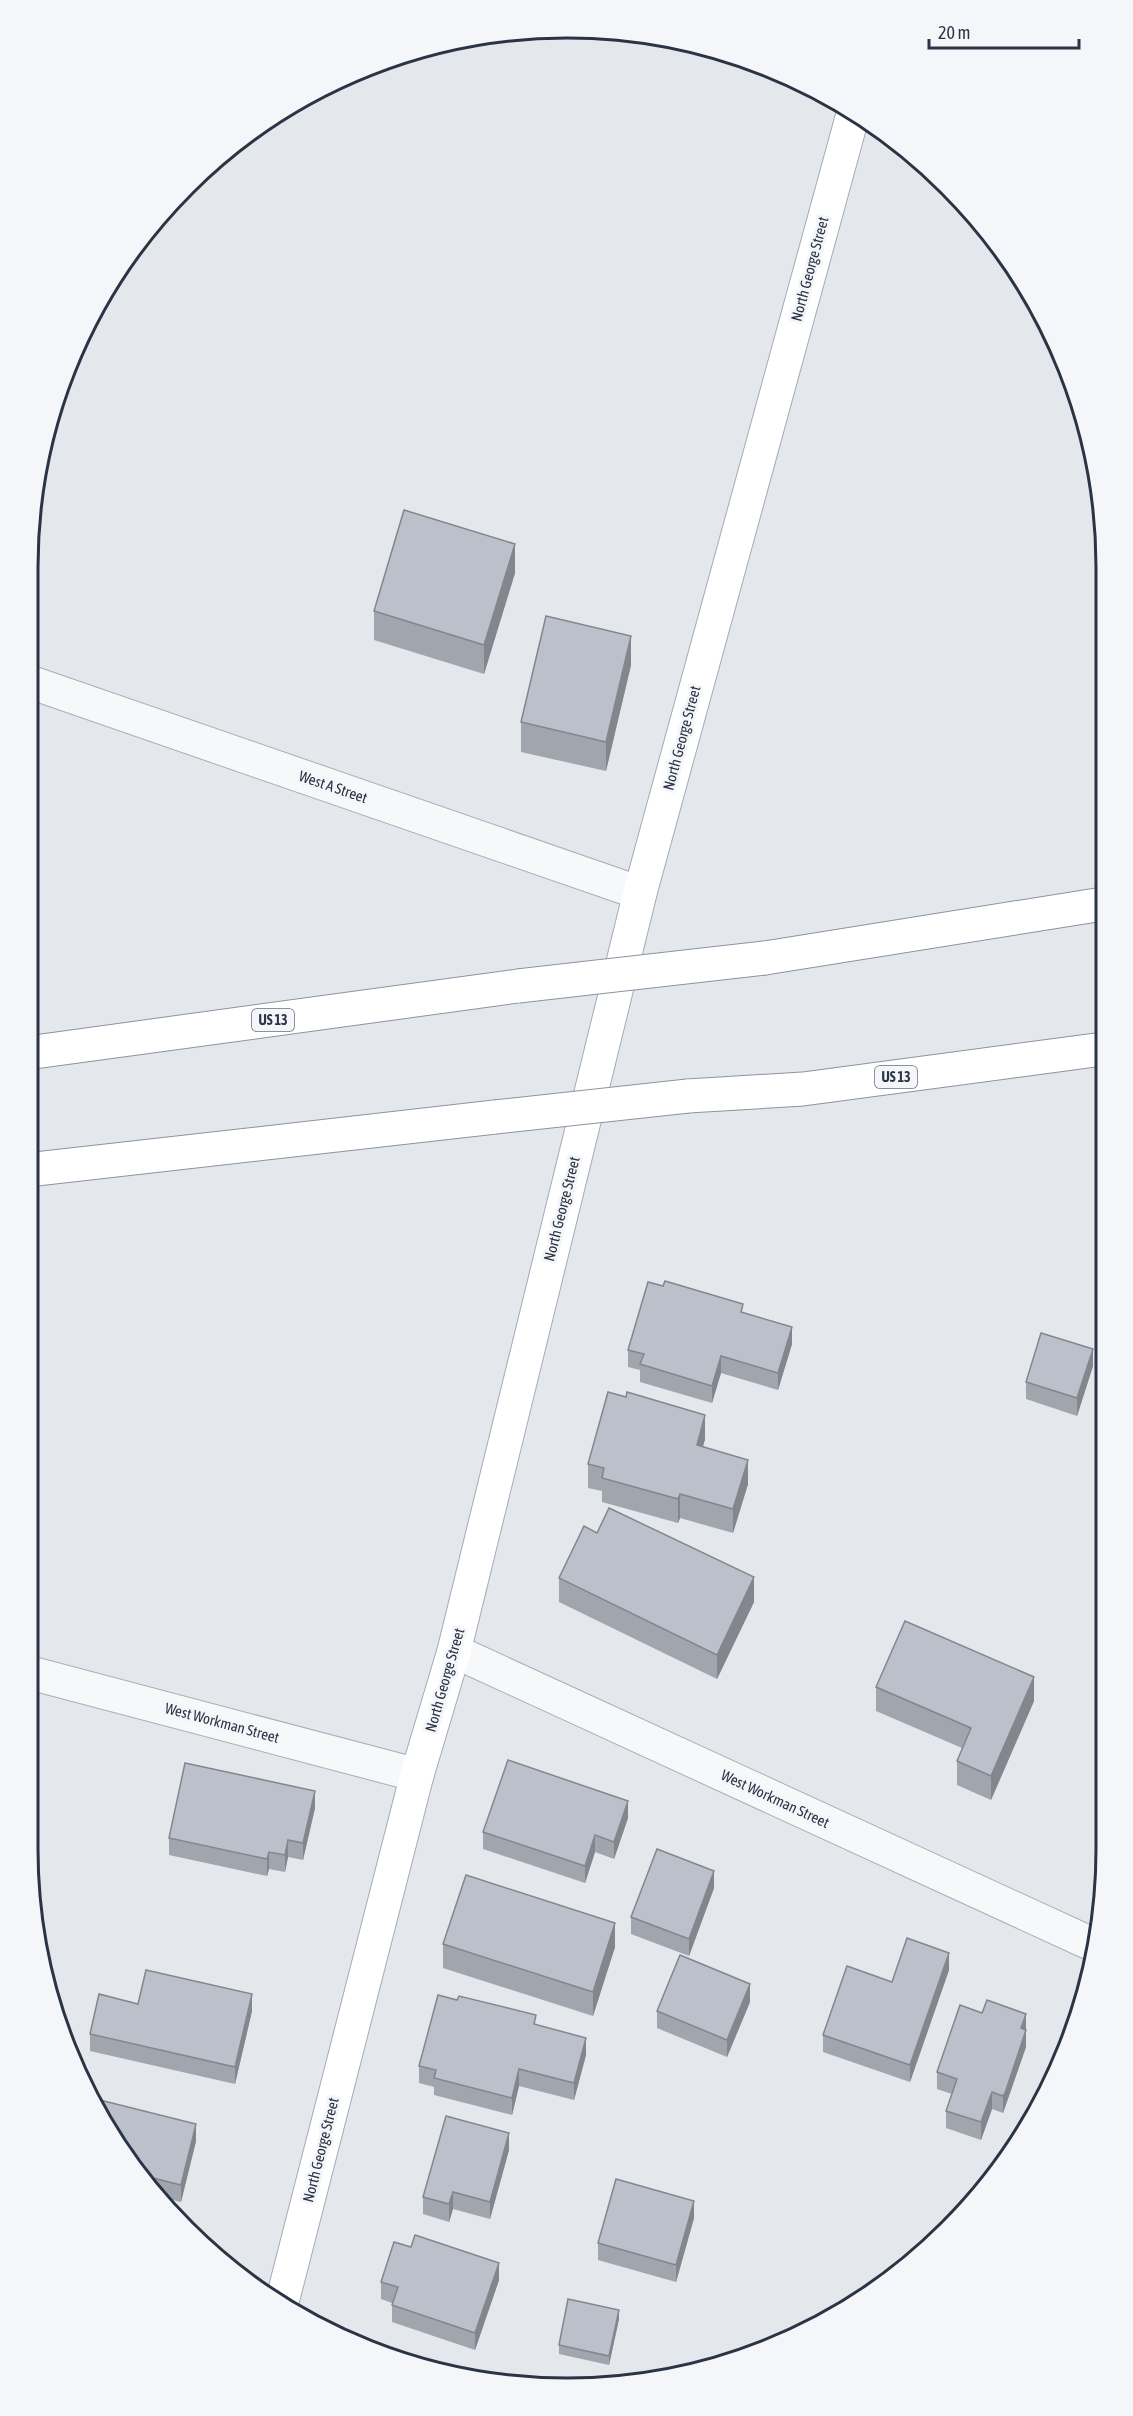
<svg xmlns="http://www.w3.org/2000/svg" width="1133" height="2416" font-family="'Asap Condensed',sans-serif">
<rect width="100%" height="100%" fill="#e4e7ec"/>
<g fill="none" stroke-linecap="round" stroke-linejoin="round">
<g stroke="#a9aeb7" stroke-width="35">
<g id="minor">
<path d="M27,681L640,893"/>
<path d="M454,1651L1096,1946"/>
<path d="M27,1672L417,1775"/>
</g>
</g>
<g stroke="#a3abb8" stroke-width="35">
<path id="major" d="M281,2306L417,1775L454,1651L640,893L853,114"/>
</g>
<g stroke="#8b94a3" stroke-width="35">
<g id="highway">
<path d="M765,958L1103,904"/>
<path d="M27,1053L518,986"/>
<path d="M688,1096L803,1089L1103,1049"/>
<path d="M27,1170L495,1117"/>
</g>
</g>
<use href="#minor" stroke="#f7f8fa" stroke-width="33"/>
<use href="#major" stroke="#fff" stroke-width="33"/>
<use href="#highway" stroke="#fff" stroke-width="33"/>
<g stroke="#8b94a3" stroke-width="35" stroke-linecap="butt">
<g id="highway-bridge">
<path d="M518,986L765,958"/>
<path d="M495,1117L688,1096"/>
</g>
</g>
<use href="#highway-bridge" stroke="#fff" stroke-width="33"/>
</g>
<g fill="#a1a5ae">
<path d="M515,573L484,674L374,640V611Z"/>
<path d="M631,665L606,771L521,752V722Z"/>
<path d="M743,1313L792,1344L778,1390L721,1373L712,1403L640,1382V1370L628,1367V1350Z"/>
<path d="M1093,1366L1077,1416L1026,1399V1382Z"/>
<path d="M705,1439L703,1446L748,1484L733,1533L680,1518L678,1523L602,1502V1491L588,1488V1464Z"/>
<path d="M597,1533L754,1602L717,1679L559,1602V1578Z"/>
<path d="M876,1687L1034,1701L991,1800L957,1785V1761L962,1748L876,1711Z"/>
<path d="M1106,1773V1801L1102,1800V1783Z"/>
<path d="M315,1808L303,1860L288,1857L285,1872L269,1869L267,1876L169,1855V1838Z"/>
<path d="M628,1818L614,1859L595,1852L585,1883L483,1849V1832Z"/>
<path d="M714,1888L689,1956L631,1934V1917Z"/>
<path d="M443,1944L615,1947L593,2016L443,1968Z"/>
<path d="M949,1970L910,2082L823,2052V2035L892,1982Z"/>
<path d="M750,2002L727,2057L657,2028V2011Z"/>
<path d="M252,2011L235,2084L90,2051V2034Z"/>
<path d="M536,2025L586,2055L574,2100L519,2086L512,2115L434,2095V2087L419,2083V2066Z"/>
<path d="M1026,2030V2047L1003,2113L992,2109L981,2140L946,2128V2111L952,2094L937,2089V2072Z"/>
<path d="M96,2099L196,2141L181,2202L156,2196L139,2178Z"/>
<path d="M509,2150L490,2219L453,2209L449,2222L423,2214V2197Z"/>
<path d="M694,2218L676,2282L598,2260V2243Z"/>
<path d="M499,2280L475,2350L392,2322V2303L381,2299V2282Z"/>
<path d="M619,2319L609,2365L559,2354V2345Z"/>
</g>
<g fill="#83868d">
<path d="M515,544V573L484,674V645Z"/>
<path d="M631,636V665L606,771V742Z"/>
<path d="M792,1327V1344L778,1390V1373Z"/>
<path d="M1093,1349V1366L1077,1416V1398Z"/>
<path d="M721,1356V1373L712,1403V1386Z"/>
<path d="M705,1415V1439L697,1469V1445Z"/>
<path d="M748,1460V1484L733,1533V1509Z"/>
<path d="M680,1494V1518L678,1523V1499Z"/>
<path d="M754,1577V1602L717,1679V1655Z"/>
<path d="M1034,1677V1701L991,1800V1776Z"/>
<path d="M315,1791V1808L303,1860V1843Z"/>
<path d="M628,1801V1818L614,1859V1842Z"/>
<path d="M595,1835V1852L585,1883V1866Z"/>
<path d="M288,1840V1857L285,1872V1855Z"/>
<path d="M269,1852V1869L267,1876V1859Z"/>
<path d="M714,1871V1888L689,1956V1939Z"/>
<path d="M615,1923V1947L593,2016V1992Z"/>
<path d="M949,1953V1970L910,2082V2065Z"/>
<path d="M750,1984V2002L727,2057V2040Z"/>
<path d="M252,1994V2011L235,2084V2067Z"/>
<path d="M1026,2014V2031L1021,2028Z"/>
<path d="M1026,2030V2047L1003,2113V2096Z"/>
<path d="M586,2038V2055L574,2100V2083Z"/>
<path d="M519,2069V2086L512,2115V2098Z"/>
<path d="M992,2092V2109L981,2140V2122Z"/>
<path d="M196,2124V2141L181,2202V2185Z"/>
<path d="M509,2133V2150L490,2219V2202Z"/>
<path d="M453,2192V2209L449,2222V2204Z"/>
<path d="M694,2201V2218L676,2282V2265Z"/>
<path d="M499,2263V2280L475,2350V2333Z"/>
<path d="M619,2310V2319L609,2365V2356Z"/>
</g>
<g fill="#bbc0ca" stroke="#83868d" stroke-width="1.5">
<path d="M404,510L515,544L484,645L374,611Z"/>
<path d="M546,616L631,636L606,742L521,722Z"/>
<path d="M665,1281L743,1304L741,1312L792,1327L778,1373L721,1356L712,1386L640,1364L644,1354L628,1350L648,1282L663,1286Z"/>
<path d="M1041,1333L1093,1349L1077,1398L1026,1382Z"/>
<path d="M608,1392L626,1397L627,1392L705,1415L697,1445L748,1460L733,1509L680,1494L678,1499L602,1478L604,1468L588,1464Z"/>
<path d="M609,1508L754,1577L717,1655L559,1578L584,1526L597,1533Z"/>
<path d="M905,1621L1034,1677L991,1776L957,1761L971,1728L876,1687Z"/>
<path d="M508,1760L628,1801L614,1842L595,1835L585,1866L483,1832Z"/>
<path d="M185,1763L315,1791L303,1843L288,1840L285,1855L269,1852L267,1859L169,1838Z"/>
<path d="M1106,1773V1784L1102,1783Z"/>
<path d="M657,1849L714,1871L689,1939L631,1917Z"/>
<path d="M466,1875L615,1923L593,1992L443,1944Z"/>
<path d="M907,1938L949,1953L910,2065L823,2035L847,1966L892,1982Z"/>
<path d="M680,1955L750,1984L727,2040L657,2011Z"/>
<path d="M146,1970L252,1994L235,2067L90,2034L99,1994L138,2004Z"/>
<path d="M438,1995L457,2000L459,1996L536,2015L534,2024L586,2038L574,2083L519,2069L512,2098L434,2078L436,2070L419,2066Z"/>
<path d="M987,2000L1026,2014L1021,2028L1026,2030L1005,2093L1003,2096L992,2092L981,2122L946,2111L957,2079L937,2072L960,2005L982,2013Z"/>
<path d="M96,2099L196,2124L181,2185L137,2174Z"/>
<path d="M446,2116L509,2133L490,2202L453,2192L449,2204L423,2197Z"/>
<path d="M616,2179L694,2201L676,2265L598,2243Z"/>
<path d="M415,2235L499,2263L475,2333L392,2305L398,2287L381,2282L394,2242L411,2247Z"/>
<path d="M568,2299L619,2310L609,2356L559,2345Z"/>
</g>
<g text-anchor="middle" stroke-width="6" stroke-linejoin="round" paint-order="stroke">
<g fill="#f4f6f9" stroke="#676e7b" stroke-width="1.5">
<rect x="252" y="1009" width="42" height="22" rx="4.5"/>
<rect x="875" y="1066" width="42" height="22" rx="4.5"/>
</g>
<g font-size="14" font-weight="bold" fill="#2b3445">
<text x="273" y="1025">US 13</text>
<text x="896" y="1082">US 13</text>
</g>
<g font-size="15" fill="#2b3445" stroke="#f4f6f9">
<text transform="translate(810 269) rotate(-75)" y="5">North George Street</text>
<text transform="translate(682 738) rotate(-75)" y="5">North George Street</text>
<text transform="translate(333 787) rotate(19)" y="5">West A Street</text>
<text transform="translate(562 1209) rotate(-76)" y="5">North George Street</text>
<text transform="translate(445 1680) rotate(-74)" y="5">North George Street</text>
<text transform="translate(222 1723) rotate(15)" y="5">West Workman Street</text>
<text transform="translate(775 1799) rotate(25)" y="5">West Workman Street</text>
<text transform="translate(321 2150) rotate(-76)" y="5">North George Street</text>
</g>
</g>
<path d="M0 0H1133V2416H0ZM567 38H567A529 529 0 0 1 1096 567V1849A529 529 0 0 1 567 2378H567A529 529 0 0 1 38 1849V567A529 529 0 0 1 567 38Z" fill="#f4f6f9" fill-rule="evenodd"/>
<path fill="none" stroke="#2b3445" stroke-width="3" d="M567 38H567A529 529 0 0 1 1096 567V1849A529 529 0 0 1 567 2378H567A529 529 0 0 1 38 1849V567A529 529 0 0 1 567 38Z"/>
<path d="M929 39v9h150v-9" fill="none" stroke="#2b3445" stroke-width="3"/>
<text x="938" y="39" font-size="18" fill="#2b3445" stroke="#f4f6f9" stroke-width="4.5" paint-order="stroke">20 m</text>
</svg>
